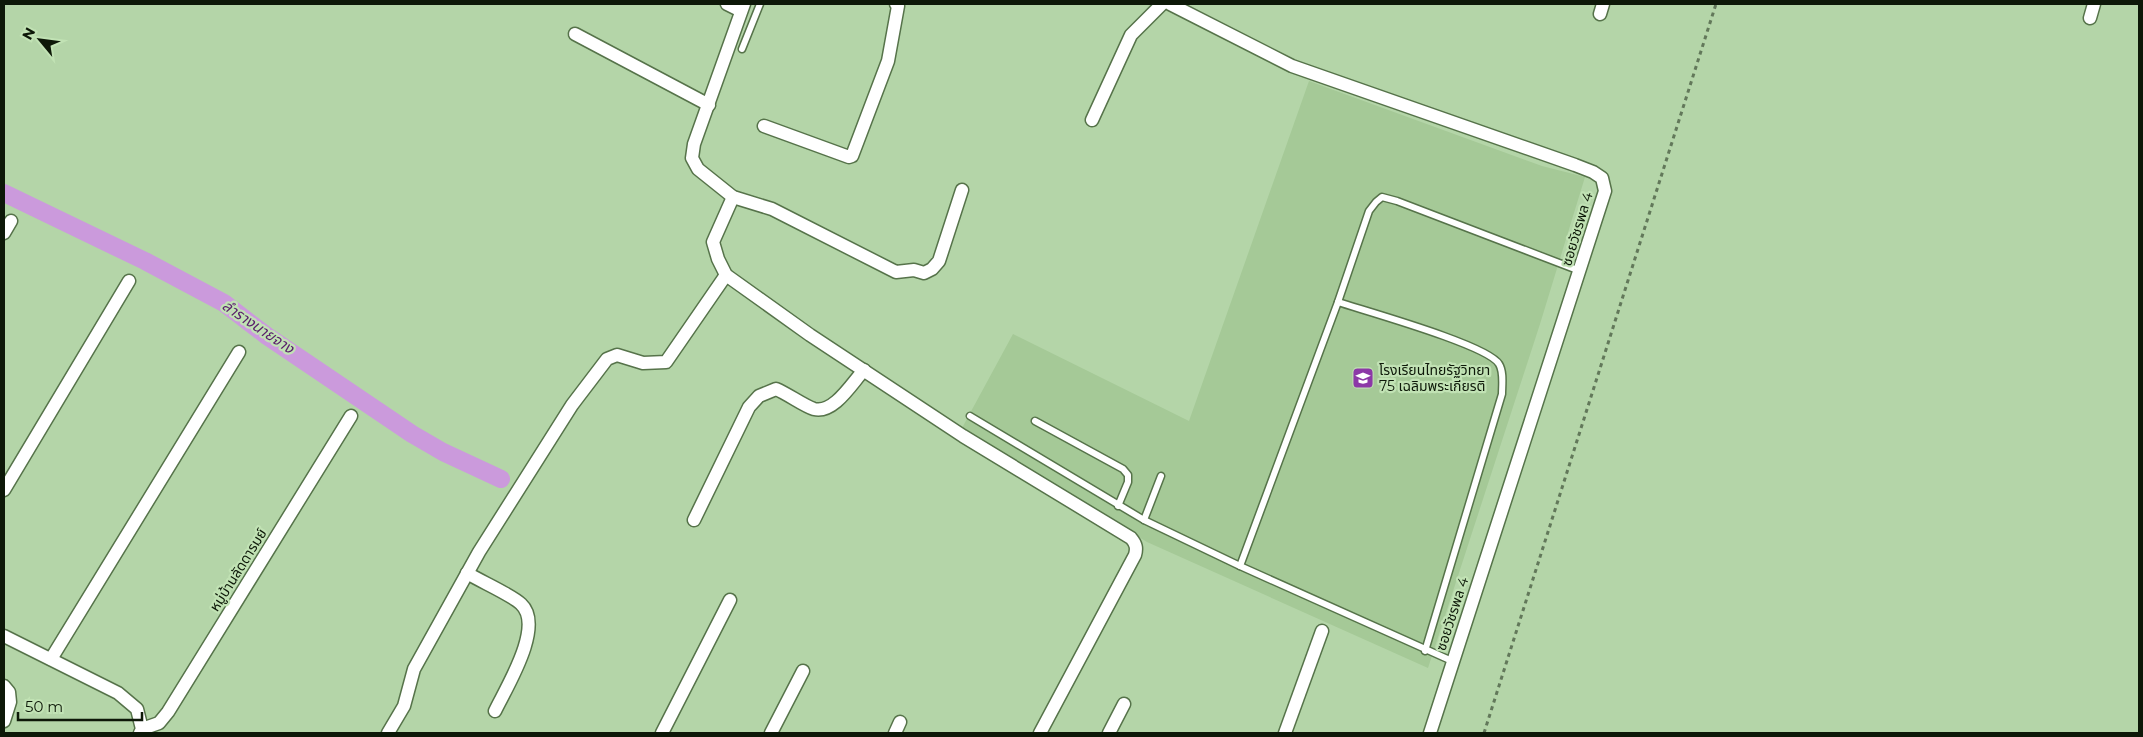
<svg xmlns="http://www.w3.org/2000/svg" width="2143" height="737" font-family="Montserrat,'Noto Sans Thai',sans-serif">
<rect width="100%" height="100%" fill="#b4d5a8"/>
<path fill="#a5c997" d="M1309,81L1542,166L1585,177L1540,324L1428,668L1147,542L962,428L1013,334L1189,421Z"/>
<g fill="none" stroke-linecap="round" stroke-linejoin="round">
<path stroke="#cb9adc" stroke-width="18" d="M4,193L145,261L224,303L267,336L412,434L443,452L501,479"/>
<g stroke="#56734a" stroke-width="9">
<g id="lane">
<path d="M742,49L760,4"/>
<path d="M1338,302C1365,311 1488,345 1499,364C1504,372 1502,385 1502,394L1425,651"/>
<path d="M970,416L1144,520L1240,566L1452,661"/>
<path d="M1035,421L1123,469L1128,475V482L1118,506"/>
<path d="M1144,520L1161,476"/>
<path d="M1240,566L1338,302L1369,211L1376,202L1382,197L1397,201L1580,271"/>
</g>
</g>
<g stroke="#56734a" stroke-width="15">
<g id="street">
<path d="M727,4L741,11"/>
<path d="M744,4L694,144L692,158L698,169L733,197L772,209L896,272L914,270L924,273L932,269L939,261L962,190"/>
<path d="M1170,4L1292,66L1575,165L1593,172L1602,178L1605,191L1430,733"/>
<path d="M1600,14L1603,4"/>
<path d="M2090,18L2094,4"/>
<path d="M575,34L709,105"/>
<path d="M1092,120L1131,35L1162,4"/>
<path d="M764,126L849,157L852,156L888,61L898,6L896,4"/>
<path d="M733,197L713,242L718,259L726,275L810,335L963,436L1131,538C1136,544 1137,548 1135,555L1040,733"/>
<path d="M4,233L11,221"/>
<path d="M4,490L129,281"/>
<path d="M694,520L749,407L759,396L776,389C788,394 804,406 814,409C834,414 852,383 864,370"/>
<path d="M467,573C480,581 512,595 521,604C545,626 506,688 495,711"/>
<path d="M4,636L118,693L137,709L142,729L140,733"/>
<path d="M51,659L239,352"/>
<path d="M4,686L9,692L10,702L4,721"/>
<path d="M142,729L159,723L168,712L351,416"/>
<path d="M388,733L404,706L414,669L479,552L572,405L607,359L617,355L643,363L666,362L726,275"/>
<path d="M662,733L730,600"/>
<path d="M771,733L803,671"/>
<path d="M895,733L900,722"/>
<path d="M1109,733L1124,704"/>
<path d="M1285,733L1322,631"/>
</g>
</g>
<path stroke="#62785a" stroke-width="3" stroke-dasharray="4 4" stroke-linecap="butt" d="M1484,733L1716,4"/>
<use href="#lane" stroke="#fff" stroke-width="6"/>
<use href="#street" stroke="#fff" stroke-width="12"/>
</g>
<defs>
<g id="school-square" transform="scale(1.125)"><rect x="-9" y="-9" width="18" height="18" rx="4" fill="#8c38a7" stroke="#c1e2b4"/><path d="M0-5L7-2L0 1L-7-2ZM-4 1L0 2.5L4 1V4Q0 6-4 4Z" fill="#fff"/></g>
</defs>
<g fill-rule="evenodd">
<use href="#school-square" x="1363" y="378"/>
</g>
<g text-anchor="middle" stroke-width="4.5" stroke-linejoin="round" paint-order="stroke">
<g font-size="14" fill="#0d1808" stroke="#c1e2b4">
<text transform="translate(1577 229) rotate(-73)" y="5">ซอยวัชรพล 4</text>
<text transform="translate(238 570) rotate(-58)" y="5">หมู่บ้านลัดดารมย์</text>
<text transform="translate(1452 614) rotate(-72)" y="5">ซอยวัชรพล 4</text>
</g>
<g font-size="14" fill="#0d1808" stroke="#c1e2b4" text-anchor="start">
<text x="1379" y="375">โรงเรียนไทยรัฐวิทยา<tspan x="1379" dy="16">75 เฉลิมพระเกียรติ</tspan></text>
</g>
<g font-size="15" font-style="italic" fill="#591e6b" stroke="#c1e2b4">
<text transform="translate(258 327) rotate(34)" y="5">ลำรางนายจาง</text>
</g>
</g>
<rect width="2143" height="737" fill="none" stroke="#0d1808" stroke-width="10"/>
<g transform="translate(40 40) rotate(299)" stroke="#c1e2b4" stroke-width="4" paint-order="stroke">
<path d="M0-4L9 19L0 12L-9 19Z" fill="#0d1808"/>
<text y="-8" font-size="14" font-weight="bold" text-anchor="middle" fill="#0d1808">N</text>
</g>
<path d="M18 712v8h124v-8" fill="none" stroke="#0d1808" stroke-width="2.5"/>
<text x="25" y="712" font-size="15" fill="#0d1808" stroke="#c1e2b4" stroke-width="4" paint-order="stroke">50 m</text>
</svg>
